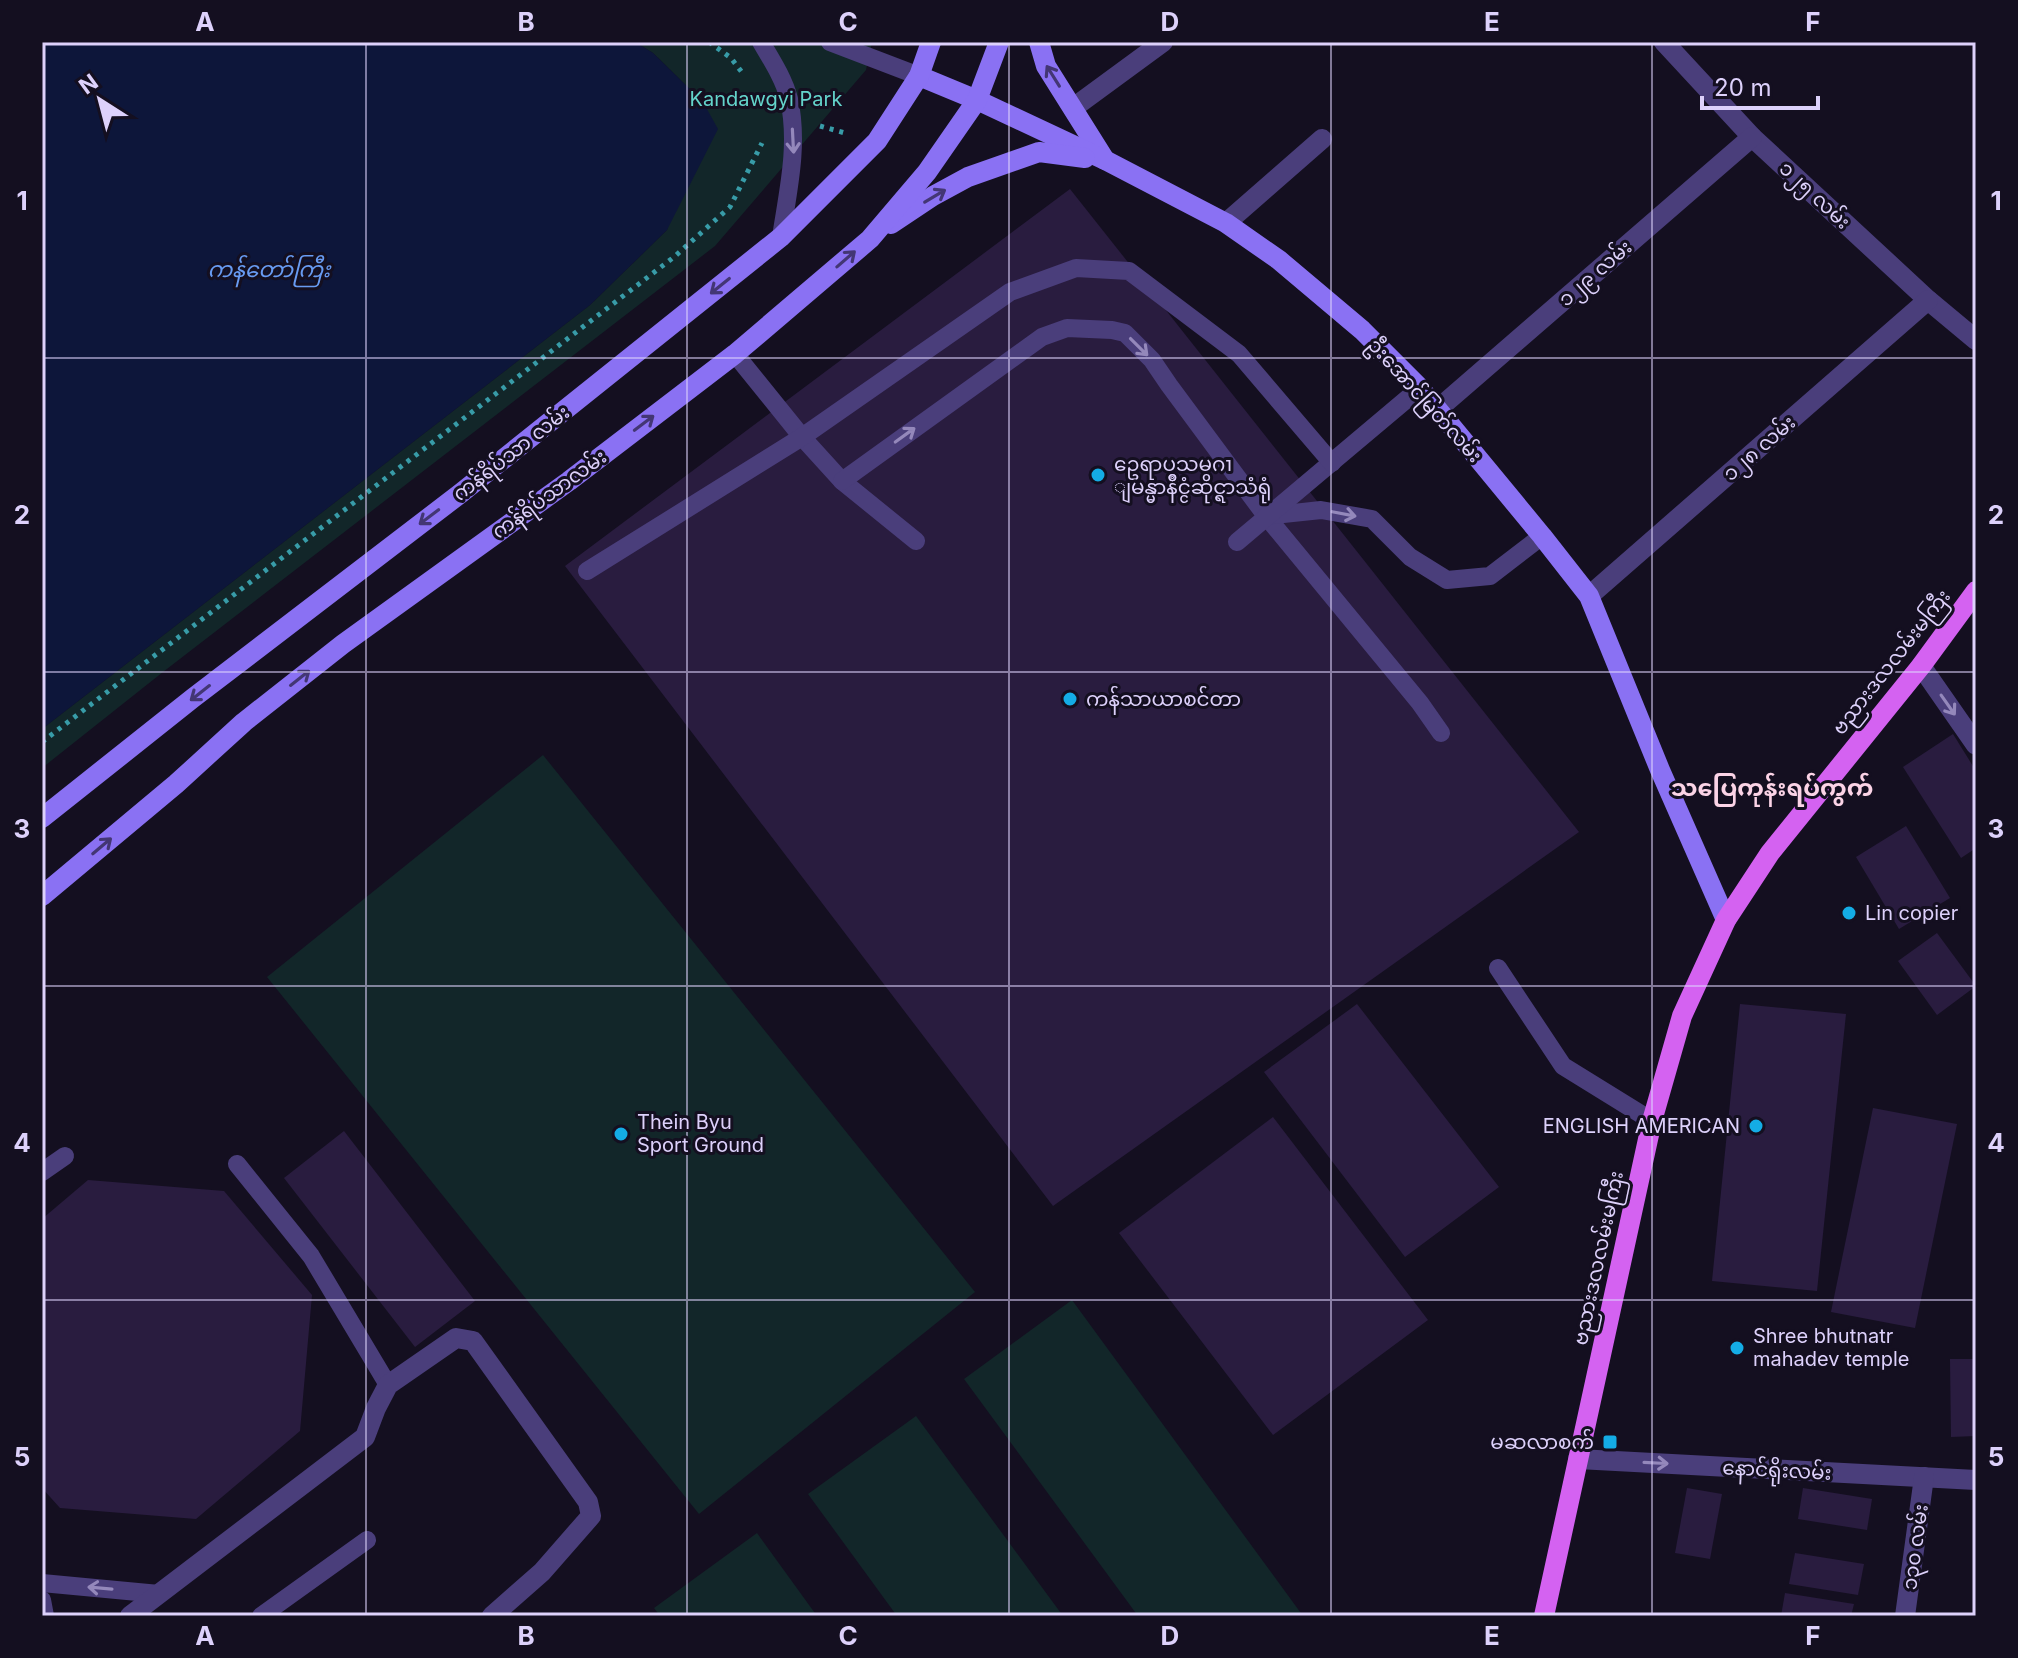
<svg xmlns="http://www.w3.org/2000/svg" width="2018" height="1658" font-family="Inter,'Noto Sans Myanmar',sans-serif">
<rect width="100%" height="100%" fill="#140f20"/>
<g fill="#122629">
<path d="M635,42H872L866,70L715,246L163,672L42,768V729L590,305L667,230L703,102L653,53Z"/>
<path d="M543,755L975,1292L699,1514L267,977Z"/>
<path d="M1072,1300L1303,1616H1138L964,1379Z"/>
<path d="M916,1416L1063,1616H897L808,1494Z"/>
<path d="M757,1533L817,1616H660L654,1608Z"/>
</g>
<path fill="#0d163a" d="M42,42H635L653,53L703,102L718,129L667,230L590,305L42,729Z"/>
<g fill="#291c3f">
<path d="M1070,189L1579,832L1053,1206L565,566Z"/>
<path d="M1953,734L1976,771V848L1961,858L1903,767Z"/>
<path d="M1906,826L1950,898L1899,929L1856,857Z"/>
<path d="M1937,933L1976,986L1937,1015L1898,961Z"/>
<path d="M1357,1004L1499,1187L1405,1257L1264,1072Z"/>
<path d="M1740,1004L1846,1014L1817,1291L1712,1281Z"/>
<path d="M1873,1108L1957,1124L1915,1328L1831,1312Z"/>
<path d="M1273,1117L1428,1320L1273,1435L1119,1233Z"/>
<path d="M344,1131L475,1301L415,1347L284,1178Z"/>
<path d="M88,1180L224,1191L312,1295L300,1431L196,1519L60,1508L42,1488V1219Z"/>
<path d="M1950,1359H1976V1436L1951,1437Z"/>
<path d="M1687,1488L1722,1494L1710,1559L1675,1553Z"/>
<path d="M1803,1488L1872,1499L1867,1530L1798,1519Z"/>
<path d="M1795,1553L1864,1564L1858,1595L1789,1584Z"/>
<path d="M1785,1593L1854,1604L1851,1616H1781Z"/>
</g>
<g fill="none" stroke-linecap="round" stroke-linejoin="round">
<g stroke="#389ca8" stroke-width="5" stroke-dasharray="4 6" stroke-linecap="butt">
<path d="M709,42L731,58L744,75"/>
<path d="M820,126L845,133"/>
<path d="M42,742L674,257L730,207L762,143"/>
</g>
<g stroke="#4a3e7b" stroke-width="18">
<path d="M761,42C771,59 784,79 789,99C799,145 788,191 781,237"/>
<path d="M830,42L919,76"/>
<path d="M735,354L802,437L842,481L916,541"/>
<path d="M842,481L1042,337L1067,328L1112,330L1125,333L1152,360L1169,385L1266,516L1420,703L1441,733"/>
<path d="M1266,516L1321,510L1372,519L1410,557L1447,580L1490,576L1542,536"/>
<path d="M1237,542L1420,388"/>
<path d="M587,571L802,437L1010,292L1076,268L1129,271L1239,354L1332,463"/>
<path d="M1498,968L1563,1066L1652,1121"/>
<path d="M237,1164L311,1256L388,1385"/>
<path d="M42,1172L65,1156"/>
<path d="M42,1583L159,1594"/>
<path d="M42,1600L45,1616"/>
<path d="M261,1616L367,1540"/>
</g>
<g stroke="#4a3e7b" stroke-width="20">
<path d="M1664,42L1752,137L1928,300L1976,340"/>
<path d="M1073,108L1163,42"/>
<path d="M1226,223L1322,139"/>
<path d="M1438,409L1752,137"/>
<path d="M1589,596L1928,300"/>
<path d="M1921,666L1976,745"/>
<path d="M1578,1459L1976,1480"/>
<path d="M130,1616L365,1437L376,1408L388,1385L456,1338L473,1341L588,1502L591,1516L542,1572L492,1616"/>
<path d="M1905,1616L1924,1477"/>
</g>
<g stroke="#8a71f3" stroke-width="20">
<path d="M1039,42L1046,66L1105,160"/>
<path d="M919,76L977,100L1105,160L1226,223L1279,260L1362,330L1420,388L1542,536L1589,596L1660,770L1726,920"/>
<path d="M891,224L933,196L968,177L1039,152L1085,158"/>
<path d="M42,818L193,698L461,493L781,237L877,141L919,76L931,42"/>
<path d="M42,896L176,784L244,722L343,644L569,481L705,377L735,354L870,239L927,172L977,100L999,42"/>
</g>
<path stroke="#d462f1" stroke-width="20" d="M1544,1616L1652,1121L1682,1016L1726,920L1770,853L1921,666L1976,591"/>
</g>
<defs><path id="oneway-shaft" d="M-6 0H5M1.5-3L5.5 0L1.5 3" fill="none" stroke-width="1.6" stroke-linecap="round" stroke-linejoin="round" transform="scale(2)"/></defs>
<g stroke="#433674">
<use href="#oneway-shaft" transform="translate(1053 76) rotate(-122)"/>
<use href="#oneway-shaft" transform="translate(935 196) rotate(-31)"/>
<use href="#oneway-shaft" transform="translate(846 259) rotate(-41)"/>
<use href="#oneway-shaft" transform="translate(720 286) rotate(141)"/>
<use href="#oneway-shaft" transform="translate(644 423) rotate(-37)"/>
<use href="#oneway-shaft" transform="translate(429 517) rotate(143)"/>
<use href="#oneway-shaft" transform="translate(300 678) rotate(-38)"/>
<use href="#oneway-shaft" transform="translate(200 693) rotate(142)"/>
<use href="#oneway-shaft" transform="translate(102 846) rotate(-40)"/>
</g>
<g stroke="#9488bb">
<use href="#oneway-shaft" transform="translate(793 141) rotate(87)"/>
<use href="#oneway-shaft" transform="translate(1139 347) rotate(45)"/>
<use href="#oneway-shaft" transform="translate(905 435) rotate(-36)"/>
<use href="#oneway-shaft" transform="translate(1344 514) rotate(11)"/>
<use href="#oneway-shaft" transform="translate(1948 705) rotate(55)"/>
<use href="#oneway-shaft" transform="translate(1656 1463) rotate(3)"/>
<use href="#oneway-shaft" transform="translate(100 1588) rotate(-175)"/>
</g>
<path fill="none" stroke="#ddd1fb" stroke-width="2" stroke-opacity="0.55" d="M366,42V1616M687,42V1616M1009,42V1616M1331,42V1616M1652,42V1616M42,358H1976M42,672H1976M42,986H1976M42,1300H1976"/>
<g fill="#14ace5" stroke="#140f20" stroke-width="3">
<circle cx="1098" cy="475" r="8"/>
<circle cx="1070" cy="699" r="8"/>
<circle cx="1849" cy="913" r="8"/>
<circle cx="1756" cy="1126" r="8"/>
<circle cx="621" cy="1134" r="8"/>
<circle cx="1737" cy="1348" r="8"/>
<rect x="1602" y="1434" width="16" height="16" rx="4"/>
</g>
<g text-anchor="middle" stroke-width="6" stroke-linejoin="round" paint-order="stroke">
<g font-size="20" fill="#64d4cb" stroke="#140f20">
<text x="766" y="106">Kandawgyi Park</text>
</g>
<g font-size="20" fill="#ddd1fb" stroke="#140f20">
<text transform="translate(1815 195) rotate(43)" y="7">၁၂၅ လမ်း</text>
<text transform="translate(1595 273) rotate(-41)" y="7">၁၂၉ လမ်း</text>
<text transform="translate(1425 400) rotate(48)" y="7">ဦးအောင်မြတ်လမ်း</text>
<text transform="translate(1759 448) rotate(-41)" y="7">၁၂၈ လမ်း</text>
<text transform="translate(511 453) rotate(-38)" y="7">ကန်ရိပ်သာ လမ်း</text>
<text transform="translate(549 494) rotate(-36)" y="7">ကန်ရိပ်သာလမ်း</text>
<text transform="translate(1891 662) rotate(-52)" y="7">ဗညားဒလလမ်းမကြီး</text>
<text transform="translate(1598 1258) rotate(-78)" y="7">ဗညားဒလလမ်းမကြီး</text>
<text transform="translate(1777 1470) rotate(3)" y="7">နောင်ရိုးလမ်း</text>
<text transform="translate(1915 1547) rotate(-82)" y="7">၁၃၀ လမ်း</text>
</g>
<g font-size="20" fill="#ddd1fb" stroke="#140f20" text-anchor="start">
<text x="1114" y="471">ဥေရာပသမဂၢ<tspan x="1114" dy="23">ျမန္မာနိဳင္ငံဆိုင္ရာသံရုံ</tspan></text>
<text x="1086" y="706">ကန်သာယာစင်တာ</text>
<text x="1865" y="920">Lin copier</text>
<text x="637" y="1129">Thein Byu<tspan x="637" dy="23">Sport Ground</tspan></text>
<text x="1740" y="1133" text-anchor="end">ENGLISH AMERICAN</text>
<text x="1753" y="1343">Shree bhutnatr<tspan x="1753" dy="23">mahadev temple</tspan></text>
<text x="1594" y="1449" text-anchor="end">မဆလာစက်</text>
</g>
<g font-size="22" font-style="italic" fill="#689bf2" stroke="#140f20">
<text x="269" y="277">ကန်တော်ကြီး</text>
</g>
<g font-size="24" font-weight="bold" fill="#fbd3e6" stroke="#140f20">
<text x="1772" y="796">သပြေကုန်းရပ်ကွက်</text>
</g>
</g>
<rect width="2018" height="1658" fill="none" stroke="#140f20" stroke-width="88"/>
<g transform="translate(100 100) rotate(324)" stroke="#140f20" stroke-width="6" paint-order="stroke">
<path d="M0-6L14 30L0 20L-14 30Z" fill="#ddd1fb"/>
<text y="-12" font-size="22" font-weight="bold" text-anchor="middle" fill="#ddd1fb">N</text>
</g>
<path d="M1702 96v12h116v-12" fill="none" stroke="#ddd1fb" stroke-width="4"/>
<text x="1714" y="96" font-size="24" fill="#ddd1fb" stroke="#140f20" stroke-width="6" paint-order="stroke">20 m</text>
<rect x="44" y="44" width="1930" height="1570" fill="none" stroke="#ddd1fb" stroke-width="3"/>
<g font-size="26" text-anchor="middle" font-weight="bold" fill="#ddd1fb">
<text x="205" y="31">A</text>
<text x="526" y="31">B</text>
<text x="848" y="31">C</text>
<text x="1170" y="31">D</text>
<text x="1492" y="31">E</text>
<text x="1813" y="31">F</text>
<text x="22" y="210">1</text>
<text x="1996" y="210">1</text>
<text x="22" y="524">2</text>
<text x="1996" y="524">2</text>
<text x="22" y="838">3</text>
<text x="1996" y="838">3</text>
<text x="22" y="1152">4</text>
<text x="1996" y="1152">4</text>
<text x="22" y="1466">5</text>
<text x="1996" y="1466">5</text>
<text x="205" y="1645">A</text>
<text x="526" y="1645">B</text>
<text x="848" y="1645">C</text>
<text x="1170" y="1645">D</text>
<text x="1492" y="1645">E</text>
<text x="1813" y="1645">F</text>
</g>
</svg>
